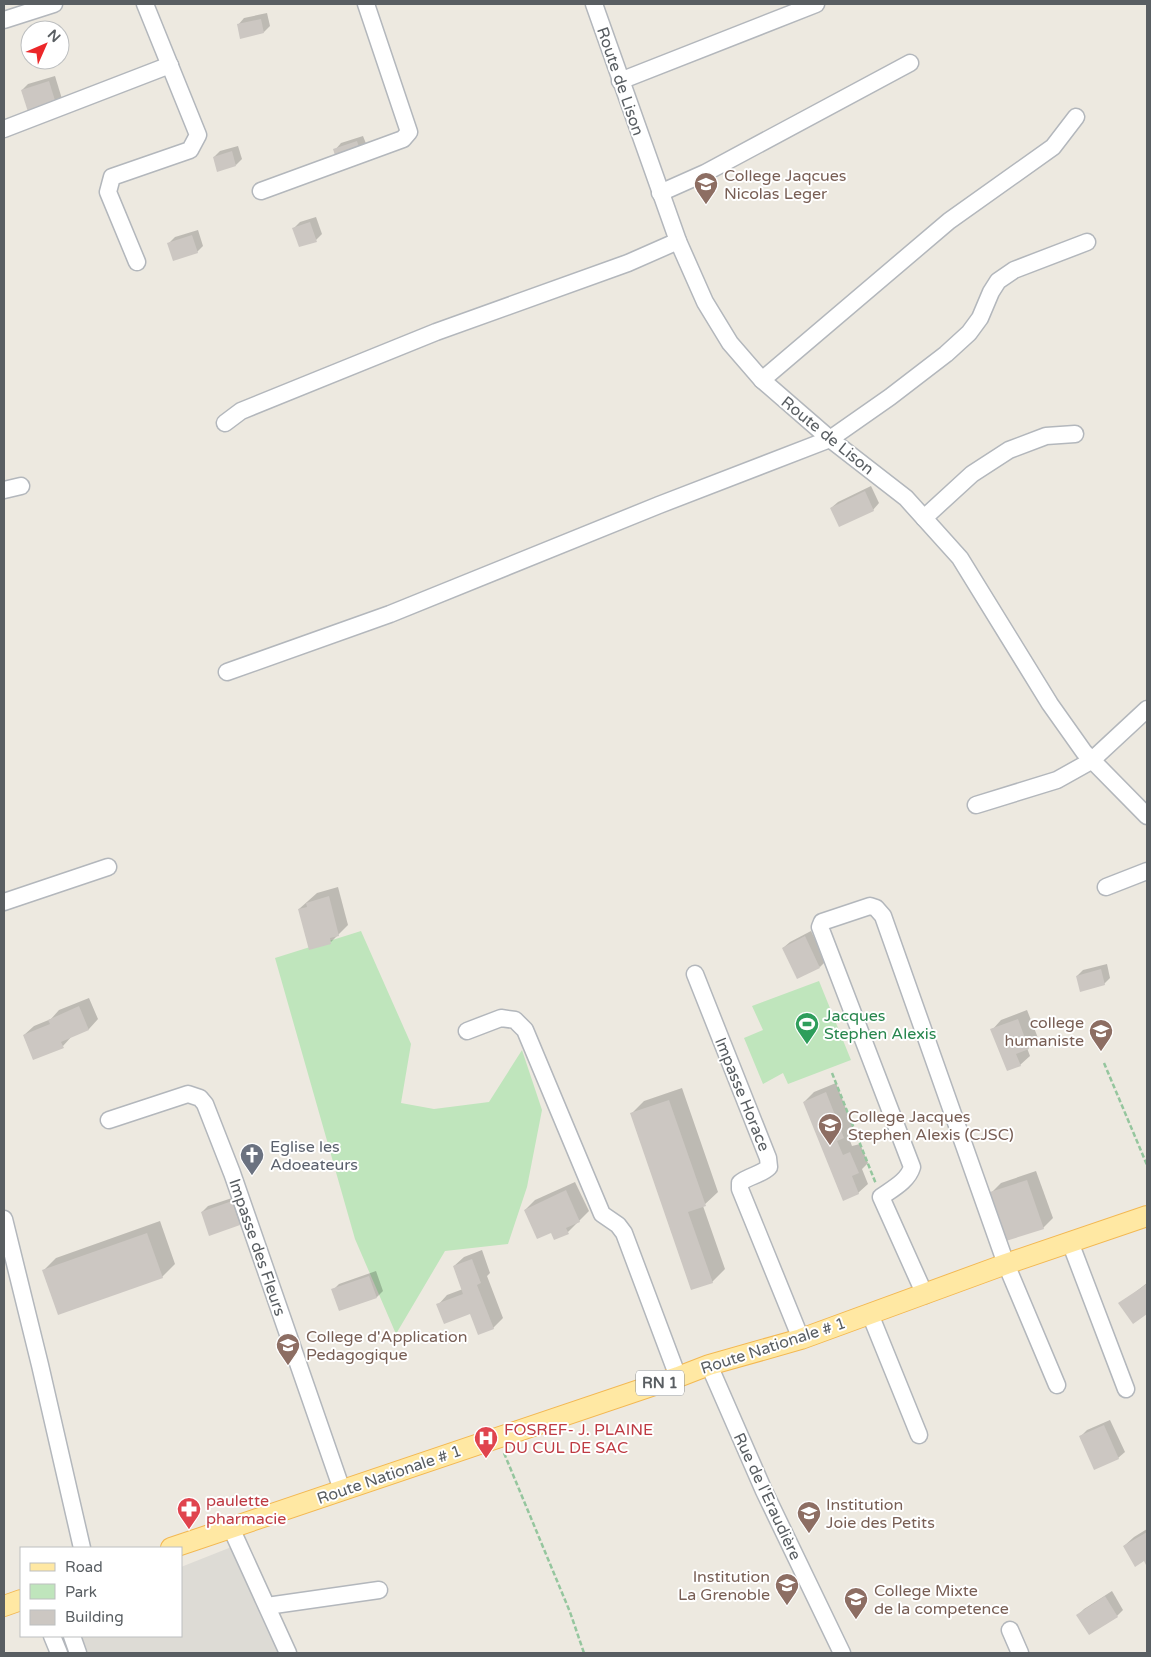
<svg xmlns="http://www.w3.org/2000/svg" width="1151" height="1657" font-family="'Varela Round',sans-serif">
<rect width="100%" height="100%" fill="#ede9e0"/>
<path fill="#dddbd5" d="M234,1546L283,1653H65L58,1636H181V1567Z"/>
<g fill="#bfe5bc">
<path d="M361,931L411,1044L401,1103L434,1109L489,1102L522,1050L542,1110L527,1187L508,1244L445,1251L396,1334L355,1239L275,958Z"/>
<path d="M819,981L851,1060L788,1084L783,1073L763,1084L744,1038L763,1030L752,1006Z"/>
</g>
<g fill="#0003">
<path d="M267,13L270,26L264,32L238,25L244,18Z"/>
<path d="M55,76L62,99L56,106L22,90L28,84Z"/>
<path d="M363,136L367,146L335,150L341,143Z"/>
<path d="M238,146L242,159L236,165L214,157L220,151Z"/>
<path d="M316,217L322,234L316,240L294,228L300,222Z"/>
<path d="M198,230L203,246L197,252L169,243L175,237Z"/>
<path d="M871,486L879,503L873,510L831,508L838,502Z"/>
<path d="M338,887L348,925L331,942L299,909L317,893Z"/>
<path d="M811,931L826,961L820,967L783,948L790,942Z"/>
<path d="M1107,964L1110,978L1104,984L1077,976L1083,970Z"/>
<path d="M89,998L98,1019L89,1029L72,1036L63,1046L24,1035L34,1026L51,1019L59,1010Z"/>
<path d="M1027,1010L1038,1038L1027,1048L1030,1056L1020,1065L992,1030L1001,1020Z"/>
<path d="M836,1083L853,1127L847,1133L852,1146L860,1144L868,1163L862,1169L868,1184L858,1193L804,1102L814,1092Z"/>
<path d="M682,1088L718,1192L703,1206L725,1269L712,1282L631,1114L644,1101Z"/>
<path d="M1036,1171L1053,1218L1043,1228L991,1193L1001,1183Z"/>
<path d="M575,1182L589,1211L568,1232L551,1231L525,1210L535,1200Z"/>
<path d="M238,1196L246,1217L240,1224L210,1234L202,1212L208,1206Z"/>
<path d="M160,1221L175,1264L162,1277L43,1271L56,1258Z"/>
<path d="M482,1250L490,1273L487,1276L503,1318L493,1328L471,1312L438,1305L447,1295L463,1289L454,1266L464,1257Z"/>
<path d="M376,1271L383,1291L377,1297L333,1290L339,1284Z"/>
<path d="M1147,1283V1313L1133,1322L1120,1304Z"/>
<path d="M1110,1420L1125,1452L1118,1458L1095,1468L1080,1437L1087,1430Z"/>
<path d="M1147,1529V1564L1145,1559L1124,1546L1134,1537Z"/>
<path d="M1112,1591L1123,1610L1117,1616L1078,1615L1084,1609Z"/>
</g>
<g fill="#ccc7c2">
<path d="M261,19L264,33L240,39L237,24Z"/>
<path d="M49,81L57,107L29,115L21,90Z"/>
<path d="M357,141L361,153L337,162L333,149Z"/>
<path d="M232,151L236,166L217,172L213,157Z"/>
<path d="M310,222L317,242L299,247L292,228Z"/>
<path d="M192,235L198,253L173,261L167,243Z"/>
<path d="M865,491L874,511L839,527L830,508Z"/>
<path d="M329,896L339,936L330,938L331,944L309,950L298,909L307,907L306,903Z"/>
<path d="M805,936L820,968L797,979L782,948Z"/>
<path d="M1101,969L1105,985L1080,992L1076,976Z"/>
<path d="M79,1006L89,1030L61,1042L64,1048L33,1060L23,1035L50,1024L48,1020Z"/>
<path d="M1018,1019L1029,1049L1016,1054L1021,1066L1007,1071L990,1029Z"/>
<path d="M826,1092L844,1138L837,1141L843,1155L850,1152L859,1173L852,1176L859,1194L843,1201L803,1102Z"/>
<path d="M669,1100L706,1206L688,1212L713,1283L691,1290L630,1113Z"/>
<path d="M1027,1180L1044,1229L1006,1241L990,1192Z"/>
<path d="M566,1190L580,1222L566,1228L569,1234L554,1240L551,1233L537,1239L524,1210Z"/>
<path d="M232,1201L240,1225L209,1236L201,1212Z"/>
<path d="M147,1233L163,1278L58,1315L42,1270Z"/>
<path d="M472,1259L481,1283L477,1285L494,1329L478,1335L470,1314L444,1324L436,1304L463,1294L453,1266Z"/>
<path d="M369,1276L377,1298L339,1311L331,1289Z"/>
<path d="M1147,1284V1314L1133,1324L1118,1303Z"/>
<path d="M1104,1425L1119,1459L1094,1470L1079,1436Z"/>
<path d="M1147,1532V1567L1144,1561L1135,1567L1123,1546Z"/>
<path d="M1105,1596L1118,1617L1089,1635L1076,1615Z"/>
</g>
<g fill="none" stroke-linecap="round" stroke-linejoin="round">
<g stroke="#b3b7bc" stroke-width="19">
<g id="minor">
<path d="M594,4L678,241L705,302L730,343L762,380L830,439L906,498L960,558L1050,704L1084,752L1147,816"/>
<path d="M4,20L54,4"/>
<path d="M620,81L816,4"/>
<path d="M4,129L170,65"/>
<path d="M261,191L403,139L409,132L366,4"/>
<path d="M660,193L705,173L910,63"/>
<path d="M137,262L108,192L112,177L190,150L198,135L145,4"/>
<path d="M762,380L949,221L1053,147L1076,117"/>
<path d="M225,423L241,411L436,332L628,263L678,241"/>
<path d="M4,490L21,486"/>
<path d="M924,518L972,474L1009,450L1046,436L1075,434"/>
<path d="M227,672L390,614L659,505L830,439L890,397L946,354L969,333L980,318L991,292L998,281L1014,270L1087,242"/>
<path d="M976,805L1057,780L1091,761L1147,709"/>
<path d="M1106,887L1147,871"/>
<path d="M4,902L108,867"/>
<path d="M695,974L768,1158L769,1167C761,1175 748,1176 740,1183V1189L801,1339"/>
<path d="M467,1031L501,1018L515,1020L525,1030L602,1214L618,1225L624,1233L678,1377"/>
<path d="M109,1120L188,1094L200,1098L205,1104L232,1173L342,1490"/>
<path d="M4,1219L40,1365L82,1548"/>
<path d="M1070,1242L1126,1389"/>
<path d="M925,1295L881,1197C892,1189 908,1181 912,1167L820,927L822,922L870,906L876,908L883,916L1006,1264L1057,1385"/>
<path d="M870,1314L919,1435"/>
<path d="M709,1365L764,1491L842,1653"/>
<path d="M231,1528L288,1653"/>
<path d="M267,1606L379,1590"/>
<path d="M1010,1630L1020,1653"/>
<path d="M52,1636L59,1653"/>
<path d="M72,1636L78,1653"/>
</g>
</g>
<g stroke="#f3b852" stroke-width="22">
<g id="major">
<path d="M171,1548L678,1377L709,1365L801,1339L1006,1264L1147,1216"/>
<path d="M4,1606L21,1600"/>
</g>
</g>
<g stroke="#95c69e" stroke-width="2.5" stroke-dasharray="5 2.5" stroke-linecap="butt">
<path d="M1104,1063L1147,1165"/>
<path d="M832,1073L876,1184"/>
<path d="M504,1453L570,1612L584,1653"/>
</g>
<use href="#minor" stroke="#fff" stroke-width="16"/>
<use href="#major" stroke="#ffe8a3" stroke-width="20"/>
</g>
<defs>
<g id="school-pin" transform="scale(1.25)"><path d="M0 17L-7.5 6A9.5 9.5 0 1 1 7.5 6Z" fill="#8d6e63" stroke="#fff"/><path d="M0-5L7-2L0 1L-7-2ZM-4 1L0 2.5L4 1V4Q0 6-4 4Z" fill="#fff"/></g>
<g id="stadium-pin" transform="scale(1.25)"><path d="M0 17L-7.5 6A9.5 9.5 0 1 1 7.5 6Z" fill="#2e9e5b" stroke="#fff"/><path d="M0-5a6.5 5 0 1 0 0 10a6.5 5 0 1 0 0-10ZM-3.5-1.8h7v3.6h-7Z" fill="#fff"/></g>
<g id="church-pin" transform="scale(1.25)"><path d="M0 17L-7.5 6A9.5 9.5 0 1 1 7.5 6Z" fill="#6b7280" stroke="#fff"/><path d="M-1.2-6h2.4v3.5h3.3v2.4h-3.3V6h-2.4V-.1h-3.3v-2.4h3.3Z" fill="#fff"/></g>
<g id="hospital-pin" transform="scale(1.25)"><path d="M0 17L-7.5 6A9.5 9.5 0 1 1 7.5 6Z" fill="#e0444e" stroke="#fff"/><path d="M-5-5h3v3.5h4V-5h3V5h-3V1.5h-4V5h-3Z" fill="#fff"/></g>
<g id="pharmacy-pin" transform="scale(1.25)"><path d="M0 17L-7.5 6A9.5 9.5 0 1 1 7.5 6Z" fill="#e0444e" stroke="#fff"/><path d="M-2-6h4v4h4v4h-4v4h-4v-4h-4v-4h4Z" fill="#fff"/></g>
</defs>
<g fill-rule="evenodd">
<use href="#school-pin" x="706" y="184"/>
<use href="#stadium-pin" x="807" y="1024"/>
<use href="#school-pin" x="1101" y="1031"/>
<use href="#school-pin" x="830" y="1125"/>
<use href="#church-pin" x="252" y="1155"/>
<use href="#school-pin" x="288" y="1345"/>
<use href="#hospital-pin" x="486" y="1438"/>
<use href="#pharmacy-pin" x="189" y="1509"/>
<use href="#school-pin" x="809" y="1513"/>
<use href="#school-pin" x="787" y="1585"/>
<use href="#school-pin" x="856" y="1599"/>
</g>
<g text-anchor="middle" stroke-width="4" stroke-linejoin="round" paint-order="stroke">
<rect fill="#fff" stroke="#8b8e91" stroke-width="1" x="636" y="1370.5" width="48" height="25" rx="4"/>
<g font-size="15" font-weight="bold" fill="#595e62">
<text x="660" y="1388">RN 1</text>
</g>
<g font-size="16" fill="#595e62" stroke="#fff">
<text transform="translate(621 81) rotate(71)" y="6">Route de Lison</text>
<text transform="translate(828 435) rotate(39)" y="6">Route de Lison</text>
<text transform="translate(743 1094) rotate(68)" y="6">Impasse Horace</text>
<text transform="translate(258 1247) rotate(71)" y="6">Impasse des Fleurs</text>
<text transform="translate(773 1345) rotate(-18)" y="6">Route Nationale # 1</text>
<text transform="translate(389 1474) rotate(-19)" y="6">Route Nationale # 1</text>
<text transform="translate(768 1496) rotate(65)" y="6">Rue de l'Eraudière</text>
</g>
<g font-size="16" fill="#785e54" stroke="#fff" text-anchor="start">
<text x="724" y="181">College Jaqcues<tspan x="724" dy="18">Nicolas Leger</tspan></text>
<text x="1084" y="1028" text-anchor="end">college<tspan x="1084" dy="18">humaniste</tspan></text>
<text x="848" y="1122">College Jacques<tspan x="848" dy="18">Stephen Alexis (CJSC)</tspan></text>
<text x="306" y="1342">College d'Application<tspan x="306" dy="18">Pedagogique</tspan></text>
<text x="826" y="1510">Institution<tspan x="826" dy="18">Joie des Petits</tspan></text>
<text x="770" y="1582" text-anchor="end">Institution<tspan x="770" dy="18">La Grenoble</tspan></text>
<text x="874" y="1596">College Mixte<tspan x="874" dy="18">de la competence</tspan></text>
</g>
<g font-size="16" fill="#27864d" stroke="#fff" text-anchor="start">
<text x="824" y="1021">Jacques<tspan x="824" dy="18">Stephen Alexis</tspan></text>
</g>
<g font-size="16" fill="#5b616d" stroke="#fff" text-anchor="start">
<text x="270" y="1152">Eglise les<tspan x="270" dy="18">Adoeateurs</tspan></text>
</g>
<g font-size="16" fill="#be3a42" stroke="#fff" text-anchor="start">
<text x="504" y="1435">FOSREF- J. PLAINE<tspan x="504" dy="18">DU CUL DE SAC</tspan></text>
<text x="206" y="1506">paulette<tspan x="206" dy="18">pharmacie</tspan></text>
</g>
</g>
<rect width="1151" height="1657" fill="none" stroke="#595e62" stroke-width="10"/>
<rect x="20" y="1547" width="162" height="90" fill="#ffffff" stroke="#bdbfc0"/>
<rect x="30" y="1563" width="25" height="8" fill="#ffe8a3" stroke="#bdbfc0"/>
<text x="65" y="1572" font-size="15" fill="#595e62">Road</text>
<rect x="30" y="1584" width="25" height="15" fill="#bfe5bc" stroke="#bdbfc0"/>
<text x="65" y="1597" font-size="15" fill="#595e62">Park</text>
<rect x="30" y="1610" width="25" height="15" fill="#ccc7c2" stroke="#bdbfc0"/>
<text x="65" y="1622" font-size="15" fill="#595e62">Building</text>
<g transform="translate(45 45) rotate(45)"><circle r="24" fill="#ffffff" stroke="#bdbfc0"/>
<path d="M0-4L9 19L0 12L-9 19Z" fill="#ec2729"/>
<text y="-8" font-size="14" font-weight="bold" text-anchor="middle" fill="#595e62">N</text>
</g>
</svg>
